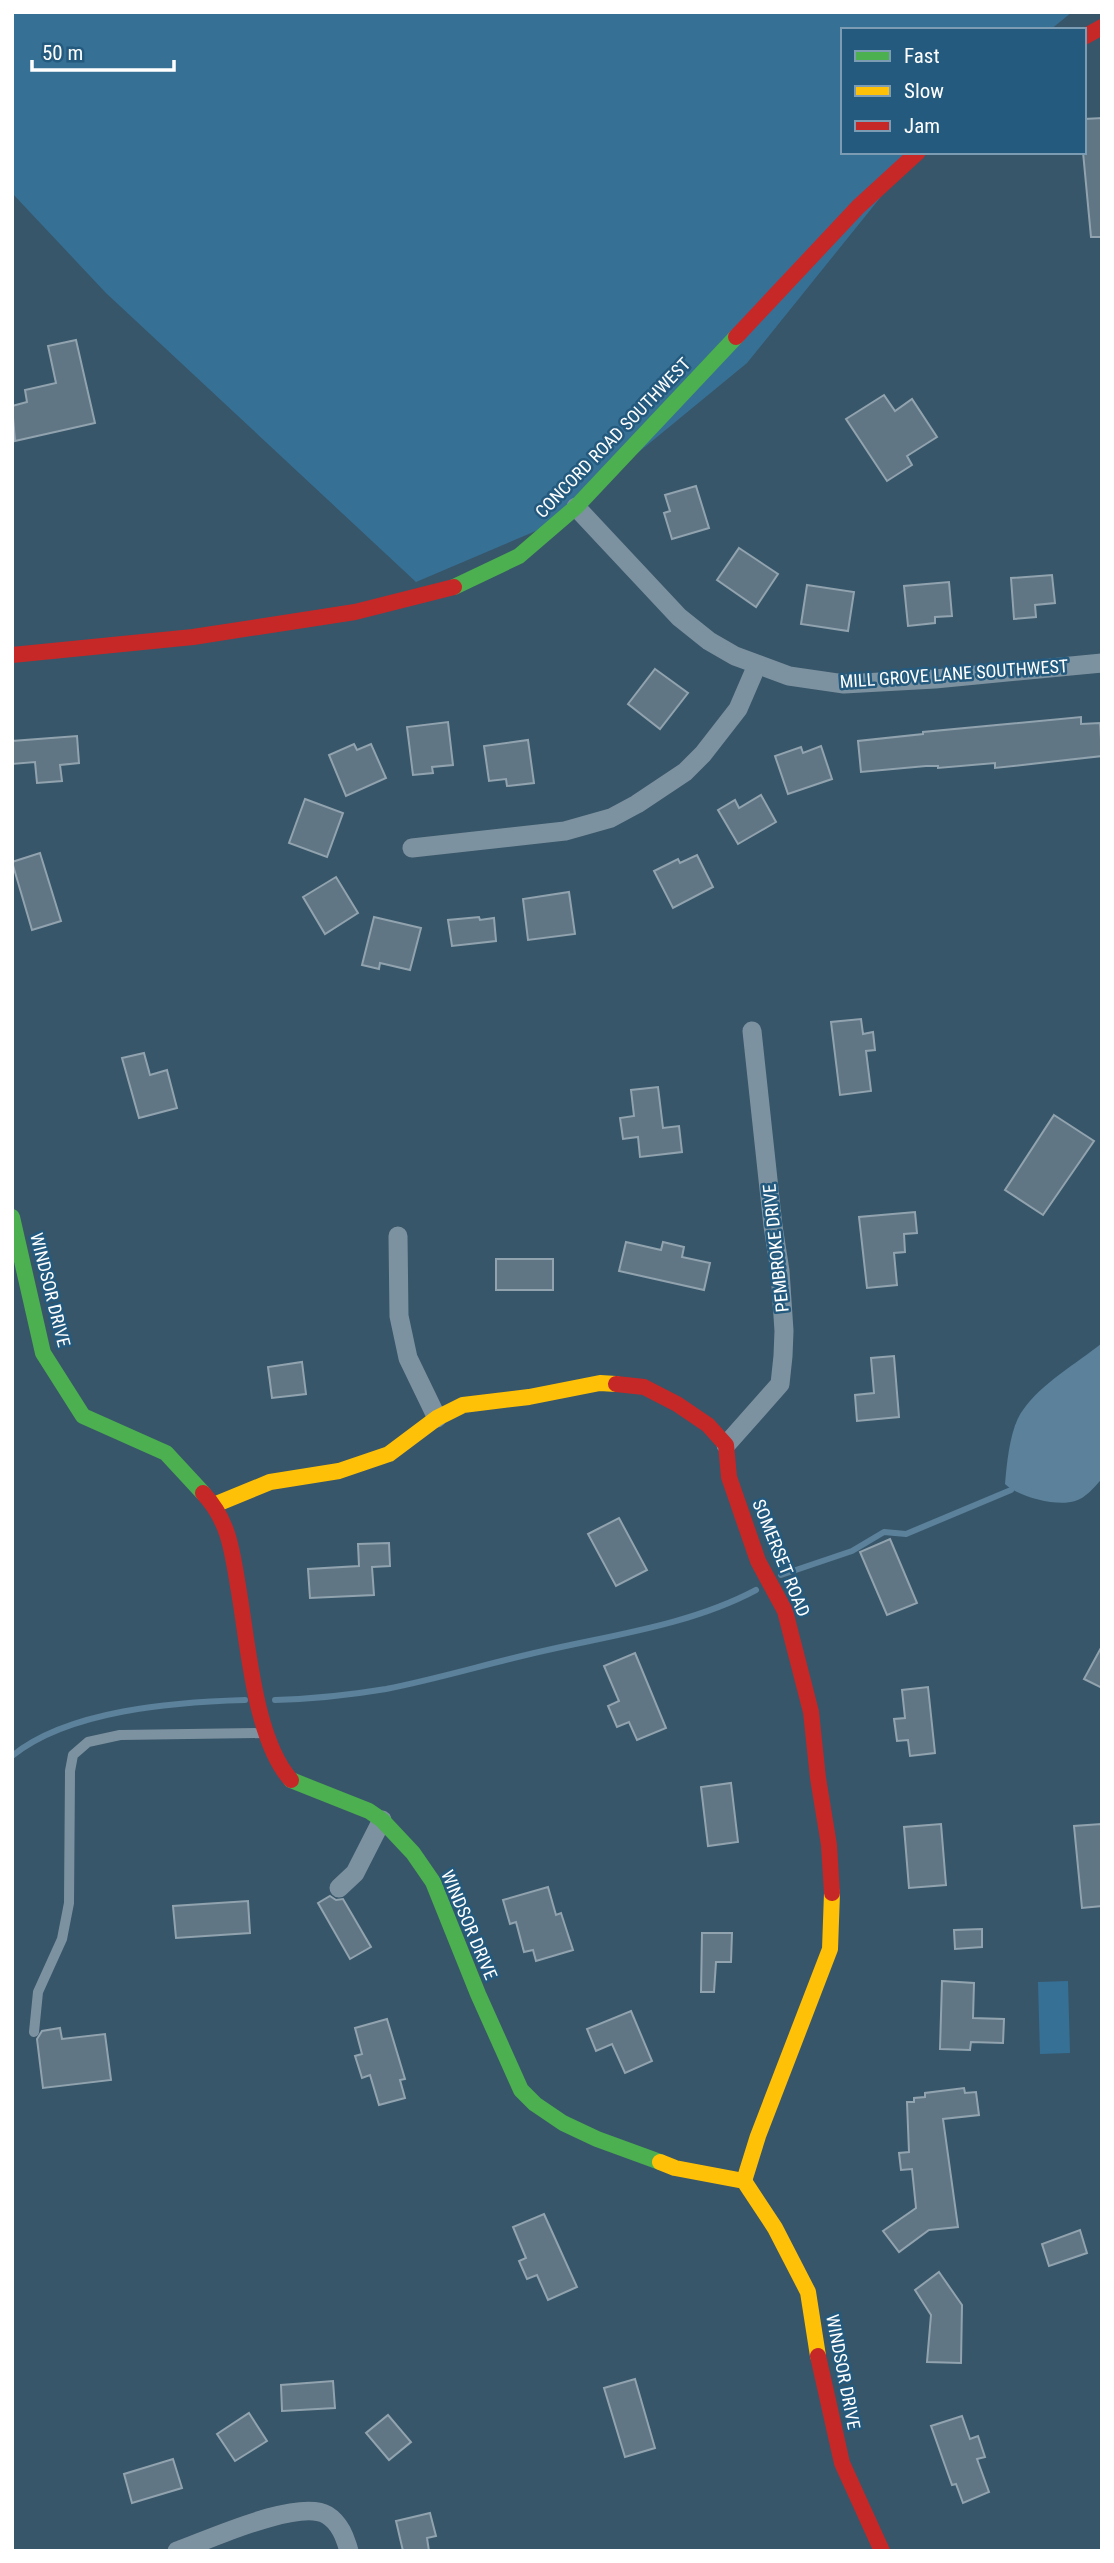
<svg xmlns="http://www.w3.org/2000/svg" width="1114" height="2563" font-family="'Roboto Condensed',sans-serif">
<rect width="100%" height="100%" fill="#385669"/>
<g fill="#377095">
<path d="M12,12H1072L1050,30H843V152H917L747,363L550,525L416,582L106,293L12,193Z"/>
<path d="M1068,1981L1070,2053L1040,2054L1038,1982Z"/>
</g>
<path fill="#5b819b" d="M1102,1343V1479C1094,1487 1086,1498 1075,1501C1057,1507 1018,1497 1005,1484C1007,1462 1010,1427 1023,1410C1042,1383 1076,1364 1102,1343Z"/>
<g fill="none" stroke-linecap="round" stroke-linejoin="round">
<g stroke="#5b819b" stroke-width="6">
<path d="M781,1575L852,1551L884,1532L906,1534L1011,1490"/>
<path d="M275,1700C312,1699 350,1695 386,1689C442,1678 496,1661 552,1649C620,1634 694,1623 756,1590"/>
<path d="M12,1756C68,1710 175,1702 245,1700"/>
</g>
</g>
<g fill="#607685" stroke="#91a3ae" stroke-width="2">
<path d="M1102,118V237H1091L1083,152L1084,119Z"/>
<path d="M76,340L95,423L15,441L12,406L27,402L25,390L56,383L48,346Z"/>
<path d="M884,395L895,411L912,399L937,437L907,456L912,465L887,481L846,419Z"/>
<path d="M696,486L709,528L672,539L664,513L670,511L665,495Z"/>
<path d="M739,548L778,574L756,607L717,580Z"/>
<path d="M1052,575L1055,603L1035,605L1036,617L1014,619L1011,578Z"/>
<path d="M949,582L952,616L935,617V623L908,626L904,586Z"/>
<path d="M807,585L854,592L848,631L801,624Z"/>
<path d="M655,669L688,693L660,729L628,704Z"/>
<path d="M1081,717V724L1100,723L1102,756L995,768V763L938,768V766H926L861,772L858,741L923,734V732Z"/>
<path d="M448,722L453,765L432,767L433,773L413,775L407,727Z"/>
<path d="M77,736L79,763L60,765L62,781L37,783L35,762L12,764V741Z"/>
<path d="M528,740L534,783L507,786L506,779L489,781L484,746Z"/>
<path d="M354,744L357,750L371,744L386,778L346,796L329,755Z"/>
<path d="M821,746L832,779L788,794L775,756L801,747L803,753Z"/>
<path d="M761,795L776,822L738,844L718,810L735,800L739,808Z"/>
<path d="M305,799L343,813L327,857L289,843Z"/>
<path d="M40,853L61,921L32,930L12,862Z"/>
<path d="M697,855L713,887L673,908L654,871L678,859L680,863Z"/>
<path d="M336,877L358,913L325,934L303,897Z"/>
<path d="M569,892L575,934L528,940L523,899Z"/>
<path d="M374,917L421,928L410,970L380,963L379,969L362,965Z"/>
<path d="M479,917L480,920L494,918L496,941L452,946L448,920Z"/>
<path d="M861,1019L863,1034L873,1032L875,1050L866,1051L871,1091L840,1095L831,1022Z"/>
<path d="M144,1053L150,1075L167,1070L177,1108L139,1118L122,1058Z"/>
<path d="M658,1087L663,1128L679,1126L682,1152L640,1157L638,1137L623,1139L620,1118L634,1116L631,1090Z"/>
<path d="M1054,1115L1094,1141L1043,1215L1005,1190Z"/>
<path d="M915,1212L917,1233L904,1234L905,1252L894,1253L897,1285L867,1288L859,1217Z"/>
<path d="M626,1242L661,1250L663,1242L684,1247L682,1257L710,1263L704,1290L619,1271Z"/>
<rect x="496" y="1259" width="57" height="31"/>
<path d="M894,1356L899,1417L857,1421L855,1395L874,1393L871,1358Z"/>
<path d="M302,1362L306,1394L272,1398L268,1367Z"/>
<path d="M619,1518L647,1570L616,1586L588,1534Z"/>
<path d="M890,1539L917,1603L887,1615L860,1552Z"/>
<path d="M389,1543L390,1566L372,1567L374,1595L310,1598L308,1569L359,1566L358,1544Z"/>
<path d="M1102,1646V1688L1084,1679Z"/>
<path d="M635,1653L666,1728L637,1740L629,1722L617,1727L608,1706L619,1701L604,1666Z"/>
<path d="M928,1687L935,1753L910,1756L908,1740L897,1741L894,1719L905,1718L902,1690Z"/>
<path d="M731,1783L738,1842L708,1846L701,1787Z"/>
<path d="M941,1824L946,1885L909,1888L904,1827Z"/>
<path d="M1101,1824L1102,1906L1082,1908L1074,1826Z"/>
<path d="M548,1887L556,1915L561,1913L573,1950L536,1961L533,1950L524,1952L516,1922L510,1924L503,1900Z"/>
<path d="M330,1896L336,1900L343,1899L371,1947L350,1959L318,1903Z"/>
<path d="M248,1901L250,1933L176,1938L173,1906Z"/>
<path d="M982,1929V1947L955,1949L954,1930Z"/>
<path d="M702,1933H732L731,1962H716L714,1992H701Z"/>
<path d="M942,1981L974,1983L973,2018L1004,2019L1003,2043L971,2042L970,2050L940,2049Z"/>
<path d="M631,2011L652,2061L625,2073L612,2044L596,2051L587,2029Z"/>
<path d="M387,2019L405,2079L400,2080L405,2098L379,2105L370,2075L362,2078L355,2056L362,2054L355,2028Z"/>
<path d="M60,2028L62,2039L105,2034L111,2080L43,2088L37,2039L42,2031Z"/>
<path d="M964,2088L965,2093L976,2092L979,2115L943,2119L958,2227L929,2230L899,2252L883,2231L916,2208L912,2169L901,2170L899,2153L909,2152L907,2102H914V2098L925,2097V2093Z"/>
<path d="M544,2214L577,2287L548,2300L537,2275L527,2279L519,2261L526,2258L513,2227Z"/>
<path d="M1080,2230L1087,2253L1049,2266L1042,2244Z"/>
<path d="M939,2272L962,2305L961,2363L927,2362L931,2315L915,2290Z"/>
<path d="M635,2379L655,2448L625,2457L604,2388Z"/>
<path d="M333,2381L335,2408L282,2411L281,2385Z"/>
<path d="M249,2413L267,2441L235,2461L217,2434Z"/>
<path d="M388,2415L411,2442L389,2460L366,2433Z"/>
<path d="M962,2416L970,2439L978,2436L985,2457L977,2459L989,2492L963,2503L956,2484L952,2485L931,2426Z"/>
<path d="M173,2459L182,2488L132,2503L124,2474Z"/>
<path d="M430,2513L436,2536L427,2538L429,2551H403L396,2521Z"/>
</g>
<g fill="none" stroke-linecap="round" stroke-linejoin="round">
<path stroke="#7d92a0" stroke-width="10" d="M34,2032L38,1992L62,1939L69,1903L70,1771L73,1755L88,1742L120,1735L263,1733"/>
<g stroke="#7d92a0" stroke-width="19">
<path d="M576,507L679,617L709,641L735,656L789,676L844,684L935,679L1102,663"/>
<path d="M412,848L565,831L611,818L637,804L685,772L703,754L738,709L757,665"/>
<path d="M398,1236L399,1316L408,1358L437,1418"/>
<path d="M726,1445L780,1384L783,1356L784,1331L780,1271L773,1226L752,1031"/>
<path d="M339,1888L355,1873L382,1820"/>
<path d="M177,2551C208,2540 299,2498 327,2515C340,2523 345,2537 349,2551"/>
</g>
<g stroke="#4caf50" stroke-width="16">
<path d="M454,587L519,556L576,507L736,337"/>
<path d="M12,1217L43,1353L83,1416L166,1453L203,1493"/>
<path d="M291,1780L369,1811L382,1820L413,1853L433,1882L478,1994L521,2090L535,2104L563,2123L597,2139L660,2162"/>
</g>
<g stroke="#ffc107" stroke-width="16">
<path d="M214,1505L270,1482L339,1471L389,1454L437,1418L463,1405L529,1397L600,1383L616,1384"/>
<path d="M660,2162L675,2168L744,2181L775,2228L808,2292L818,2356"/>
<path d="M744,2181L758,2136L830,1949L832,1893"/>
</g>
<g stroke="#c62828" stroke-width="16">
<path d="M1084,37L1102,27"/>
<path d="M736,337L858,207L918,152"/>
<path d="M12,655L193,637L355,612L454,587"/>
<path d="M616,1384L644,1387L677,1404L708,1425L726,1445L729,1477L758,1561L785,1611L811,1712L818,1778L829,1845L832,1893"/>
<path d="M203,1493C229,1521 232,1550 238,1586C248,1641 254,1739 291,1780"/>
<path d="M818,2356L842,2463L882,2551"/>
</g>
</g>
<g text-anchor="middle" stroke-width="5" stroke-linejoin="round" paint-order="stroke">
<g font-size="18" fill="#fff" stroke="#235a7e">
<text transform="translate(613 438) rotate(-46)" y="6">CONCORD ROAD SOUTHWEST</text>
<text transform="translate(954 674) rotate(-4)" y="6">MILL GROVE LANE SOUTHWEST</text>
<text transform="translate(776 1248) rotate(-96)" y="6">PEMBROKE DRIVE</text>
<text transform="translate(50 1290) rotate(76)" y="6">WINDSOR DRIVE</text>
<text transform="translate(781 1558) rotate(68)" y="6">SOMERSET ROAD</text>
<text transform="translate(469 1925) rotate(67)" y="6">WINDSOR DRIVE</text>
<text transform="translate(843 2372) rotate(79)" y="6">WINDSOR DRIVE</text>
</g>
</g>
<rect width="1114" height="2563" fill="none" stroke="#ffffff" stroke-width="28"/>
<rect x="841" y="28" width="245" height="126" fill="#235a7e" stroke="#7b9cb2" stroke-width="2"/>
<rect x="855" y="51" width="35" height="10" fill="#4caf50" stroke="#7b9cb2" stroke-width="2"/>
<text x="904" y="63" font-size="21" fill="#ffffff">Fast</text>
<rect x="855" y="86" width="35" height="10" fill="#ffc107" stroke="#7b9cb2" stroke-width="2"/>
<text x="904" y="98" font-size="21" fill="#ffffff">Slow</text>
<rect x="855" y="121" width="35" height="10" fill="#c62828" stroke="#7b9cb2" stroke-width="2"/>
<text x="904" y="133" font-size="21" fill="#ffffff">Jam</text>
<path d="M32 60v10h142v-10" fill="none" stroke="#ffffff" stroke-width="3.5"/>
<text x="42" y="60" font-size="21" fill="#ffffff" stroke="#235a7e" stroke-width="5" paint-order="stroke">50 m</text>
</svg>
